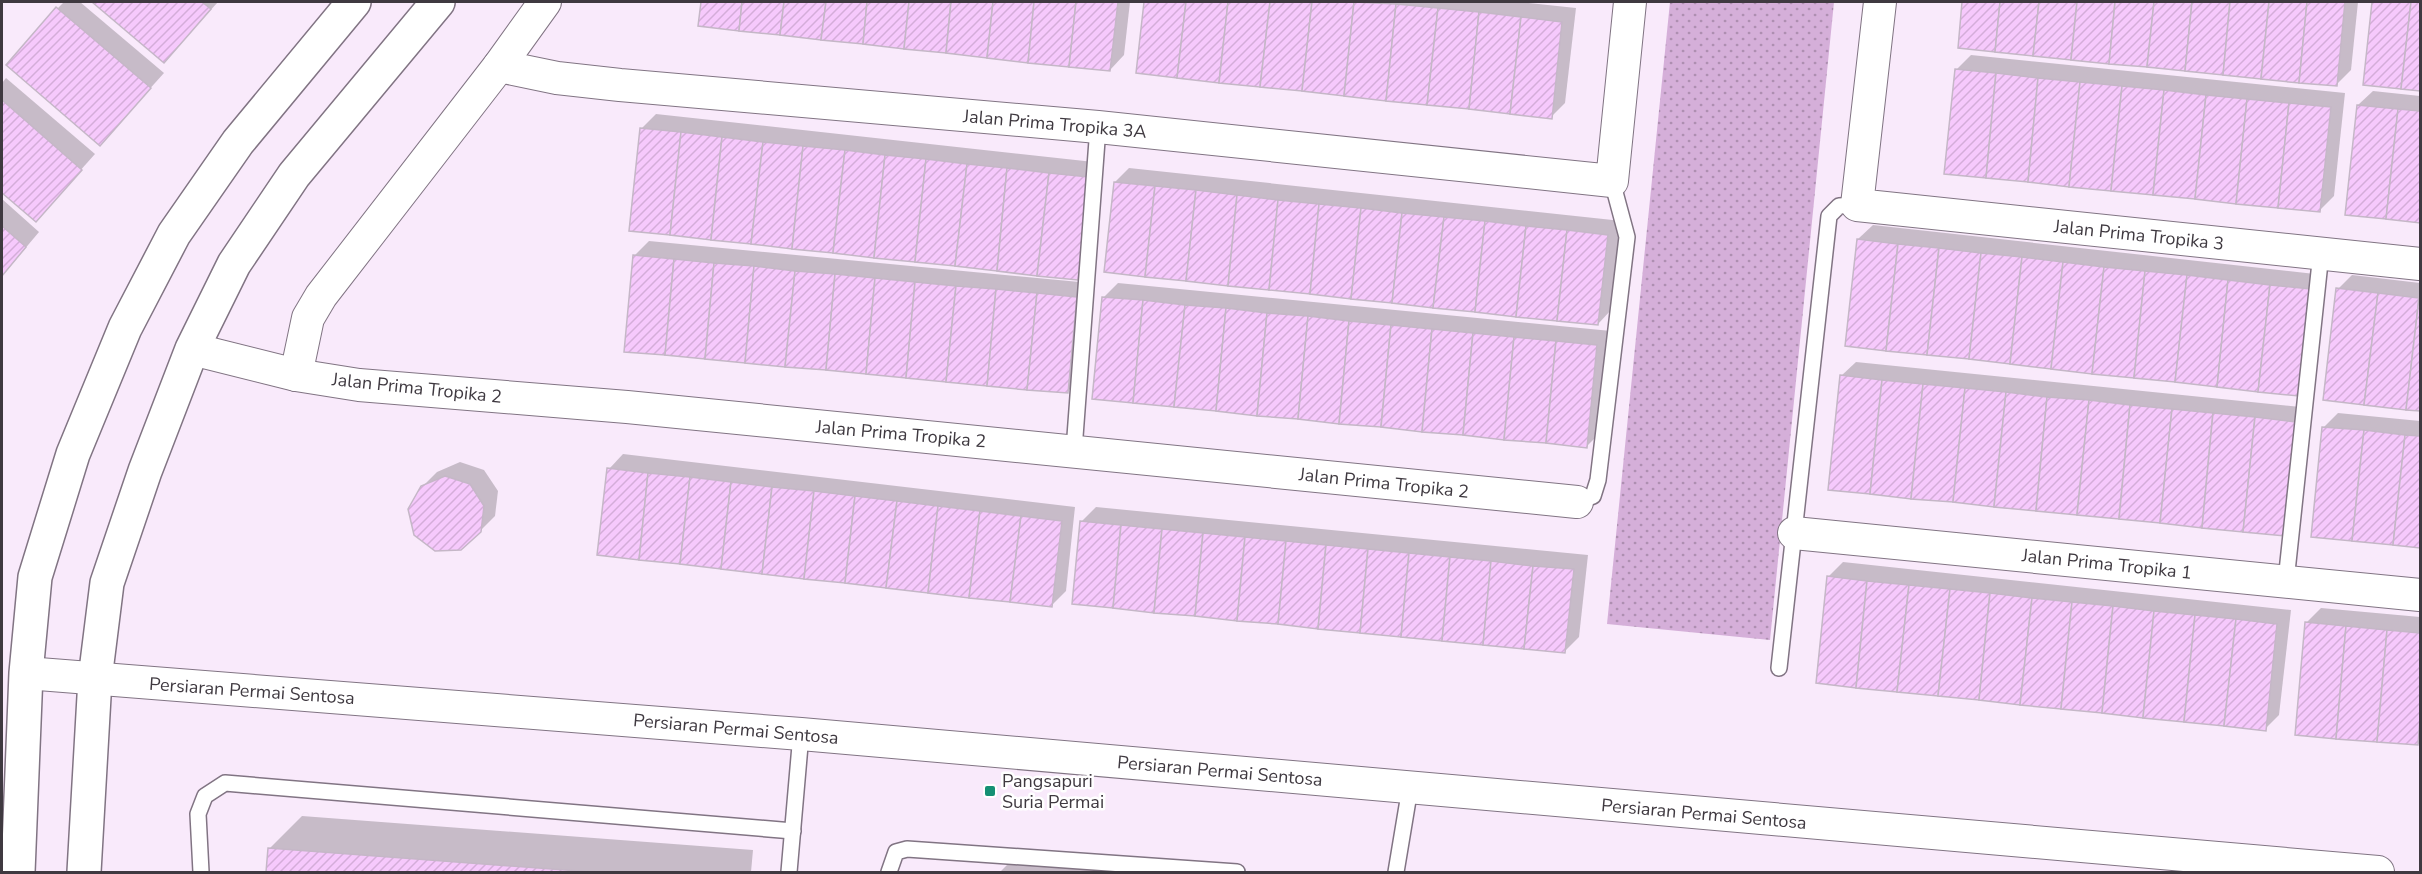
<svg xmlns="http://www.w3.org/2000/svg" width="2422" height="874" font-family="'Nunito Sans',sans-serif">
<defs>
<pattern id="grass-dots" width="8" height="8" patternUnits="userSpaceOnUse" patternTransform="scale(1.5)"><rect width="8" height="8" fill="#d5afd9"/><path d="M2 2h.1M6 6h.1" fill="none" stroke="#ae8fb1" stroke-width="1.8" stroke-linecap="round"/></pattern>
<pattern id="building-hatch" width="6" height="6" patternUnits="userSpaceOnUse" patternTransform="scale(1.5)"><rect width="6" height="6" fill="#f6c9fc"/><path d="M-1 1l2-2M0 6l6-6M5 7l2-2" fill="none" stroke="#d4add9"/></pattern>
</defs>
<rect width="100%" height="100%" fill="#f9eafb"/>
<path fill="url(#grass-dots)" d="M1670,2H1834L1770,640L1607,624Z"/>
<g fill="#0003">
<path d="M64,2H80L164,73L100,144L58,8Z"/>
<path d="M94,2H218L164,61Z"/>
<path d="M702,2H1130L1124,55L1110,70L700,25Z"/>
<path d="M1145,2H1520L1576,8L1565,103L1551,117L1137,72Z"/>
<path d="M1964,2H2358L2351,70L2336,85L1959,46Z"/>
<path d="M2374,2H2420V89L2365,83Z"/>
<path d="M1971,55L2345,93L2334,196L2320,210L1956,70Z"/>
<path d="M6,78L95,154L36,220L2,191V83Z"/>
<path d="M2373,91L2420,96V221L2346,213L2358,105Z"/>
<path d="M656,114L1103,163L1092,264L1078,278L641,129Z"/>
<path d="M1129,168L1622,221L1612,309L1598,324L1115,182Z"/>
<path d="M2,199L39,232L2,276Z"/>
<path d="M1873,225L2324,275L2313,380L1858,239Z"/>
<path d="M649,241L1090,283L1082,377L1067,392L635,255Z"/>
<path d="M2352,275L2420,283V410L2325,398L2338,289Z"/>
<path d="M1118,283L1611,331L1601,432L1587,446L1104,297Z"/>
<path d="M1856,362L2310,408L2284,534L1841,376Z"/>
<path d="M2338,413L2420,421V547L2312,536L2324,427Z"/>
<path d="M623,454L1075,507L1066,591L1051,606L609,469Z"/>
<path d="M460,462L484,470L498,491L495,516L480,531L422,487L437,472Z"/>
<path d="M1096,507L1588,555L1579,637L1565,651L1082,521Z"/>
<path d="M1843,562L2291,610L2279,715L2265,729L1828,577Z"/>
<path d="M2321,608L2420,617V744L2297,734L2306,623Z"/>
<path d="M302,816L753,850L751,872H268L270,848Z"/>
<path d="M1012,860L1118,872H1000Z"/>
</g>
<g fill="url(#building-hatch)" stroke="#c5b7c7" stroke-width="1.5">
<path d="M92,2H202L211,9L164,63Z"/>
<path d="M701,2H742L739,31L698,26Z"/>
<path d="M742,2H784L780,35L739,31Z"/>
<path d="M784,2H826L821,40L780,35Z"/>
<path d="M826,2H867L863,44L821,40Z"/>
<path d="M867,2H909L904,49L863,44Z"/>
<path d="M909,2H951L946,53L904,49Z"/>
<path d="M951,2H993L987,58L946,53Z"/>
<path d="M993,2H1034L1028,63L987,58Z"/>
<path d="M1034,2H1076L1069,67L1028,63Z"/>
<path d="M1076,2H1118L1110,71L1069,67Z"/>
<path d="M1144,2H1186L1177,78L1136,73Z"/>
<path d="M1186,2H1228L1219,83L1177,78Z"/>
<path d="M1228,2H1270L1260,87L1219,83Z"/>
<path d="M1270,2H1312L1302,91L1260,87Z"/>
<path d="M1312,2H1354L1344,96L1302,91Z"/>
<path d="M1354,2L1396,4L1386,101L1344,96Z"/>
<path d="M1962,2H2000L1995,52L1958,48Z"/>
<path d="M2000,2H2039L2033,56L1995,52Z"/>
<path d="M2039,2H2077L2071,60L2033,56Z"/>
<path d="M2077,2H2115L2109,64L2071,60Z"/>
<path d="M2115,2H2154L2147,67L2109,64Z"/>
<path d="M2154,2H2192L2185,71L2147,67Z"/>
<path d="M2192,2H2230L2223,75L2185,71Z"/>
<path d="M2230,2H2269L2261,79L2223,75Z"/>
<path d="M2269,2H2307L2299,83L2261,79Z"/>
<path d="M2307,2H2345L2337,86L2299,83Z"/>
<path d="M2372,2H2411L2401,89L2363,85Z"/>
<path d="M2411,2H2420V91L2401,89Z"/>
<path d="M1396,4L1438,8L1427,105L1386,101Z"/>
<path d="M56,7L151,88L100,146L6,65Z"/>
<path d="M1438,8L1479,12L1469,109L1427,105Z"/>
<path d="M1479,12L1521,17L1510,114L1469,109Z"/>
<path d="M1521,17L1562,22L1552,119L1510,114Z"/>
<path d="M1955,69L1996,73L1986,178L1944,174Z"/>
<path d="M1996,73L2038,78L2028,182L1986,178Z"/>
<path d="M2038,78L2080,82L2069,187L2028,182Z"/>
<path d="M2080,82L2122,86L2111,191L2069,187Z"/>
<path d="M2122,86L2164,90L2153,195L2111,191Z"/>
<path d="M2164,90L2206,95L2195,199L2153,195Z"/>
<path d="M2206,95L2247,99L2236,204L2195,199Z"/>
<path d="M2247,99L2289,103L2278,208L2236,204Z"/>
<path d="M2,100L82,170L36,222L2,193Z"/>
<path d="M2289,103L2331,107L2320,212L2278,208Z"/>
<path d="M2357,105L2398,109L2386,219L2345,215Z"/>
<path d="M2398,109L2420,111V223L2386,219Z"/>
<path d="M640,128L681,132L670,235L629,231Z"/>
<path d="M681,132L722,137L711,240L670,235Z"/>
<path d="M722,137L763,142L751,244L711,240Z"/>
<path d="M763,142L803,146L792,249L751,244Z"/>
<path d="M803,146L845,150L833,253L792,249Z"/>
<path d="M845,150L885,155L874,258L833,253Z"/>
<path d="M885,155L926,159L915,262L874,258Z"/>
<path d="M926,159L967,164L955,266L915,262Z"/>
<path d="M967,164L1007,168L997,271L955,266Z"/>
<path d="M1007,168L1049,173L1037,276L997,271Z"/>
<path d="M1049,173L1089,177L1078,280L1037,276Z"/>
<path d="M1114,182L1155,186L1145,277L1104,272Z"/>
<path d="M1155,186L1196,190L1186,281L1145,277Z"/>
<path d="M1196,190L1237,195L1228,286L1186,281Z"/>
<path d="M1237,195L1278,200L1269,290L1228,286Z"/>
<path d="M1278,200L1319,204L1310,294L1269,290Z"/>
<path d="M1319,204L1361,208L1351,299L1310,294Z"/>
<path d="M1361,208L1402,213L1392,303L1351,299Z"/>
<path d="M1402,213L1444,217L1433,308L1392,303Z"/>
<path d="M1444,217L1485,221L1475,312L1433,308Z"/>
<path d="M1485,221L1526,226L1516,317L1475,312Z"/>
<path d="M2,226L26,247L2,276Z"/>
<path d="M1526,226L1567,230L1557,321L1516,317Z"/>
<path d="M1567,230L1608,235L1598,325L1557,321Z"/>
<path d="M1857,239L1898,244L1886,351L1845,346Z"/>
<path d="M1898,244L1939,248L1927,355L1886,351Z"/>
<path d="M1939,248L1981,253L1969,359L1927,355Z"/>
<path d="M1981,253L2022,257L2010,364L1969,359Z"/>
<path d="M633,255L674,259L665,355L624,352Z"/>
<path d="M2022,257L2063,262L2051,369L2010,364Z"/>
<path d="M674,259L714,263L705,359L665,355Z"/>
<path d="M2063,262L2104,267L2092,374L2051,369Z"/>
<path d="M714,263L754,266L745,363L705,359Z"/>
<path d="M754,266L795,271L785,367L745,363Z"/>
<path d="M2104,267L2145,271L2134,378L2092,374Z"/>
<path d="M795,271L835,274L826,370L785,367Z"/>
<path d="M2145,271L2187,275L2175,382L2134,378Z"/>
<path d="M835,274L875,278L866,374L826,370Z"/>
<path d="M2187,275L2228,280L2217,387L2175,382Z"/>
<path d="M875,278L915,282L906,378L866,374Z"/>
<path d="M2228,280L2270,285L2258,392L2217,387Z"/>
<path d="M915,282L956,286L946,382L906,378Z"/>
<path d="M2270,285L2311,289L2299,396L2258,392Z"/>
<path d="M956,286L996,289L987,386L946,382Z"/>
<path d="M2336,288L2378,293L2364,405L2323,400Z"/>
<path d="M996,289L1037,293L1027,390L987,386Z"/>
<path d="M1037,293L1077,297L1068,393L1027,390Z"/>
<path d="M2378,293L2419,298L2406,410L2364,405Z"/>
<path d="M1102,297L1143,300L1133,403L1092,399Z"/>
<path d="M2419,298L2420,299V411L2406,410Z"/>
<path d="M1143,300L1185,305L1174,407L1133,403Z"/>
<path d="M1185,305L1226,308L1216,411L1174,407Z"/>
<path d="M1226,308L1267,313L1257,416L1216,411Z"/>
<path d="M1267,313L1308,316L1298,419L1257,416Z"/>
<path d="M1308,316L1349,321L1339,424L1298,419Z"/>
<path d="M1349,321L1391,325L1381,427L1339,424Z"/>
<path d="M1391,325L1432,329L1422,432L1381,427Z"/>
<path d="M1432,329L1473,333L1463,435L1422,432Z"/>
<path d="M1473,333L1514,337L1504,440L1463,435Z"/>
<path d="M1514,337L1556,341L1546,443L1504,440Z"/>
<path d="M1556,341L1597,345L1587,448L1546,443Z"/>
<path d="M1840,375L1882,380L1870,494L1828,490Z"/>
<path d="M1882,380L1923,384L1911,499L1870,494Z"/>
<path d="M1923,384L1965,388L1953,502L1911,499Z"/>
<path d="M1965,388L2006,392L1994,507L1953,502Z"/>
<path d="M2006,392L2047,397L2036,511L1994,507Z"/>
<path d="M2047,397L2089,400L2077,515L2036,511Z"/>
<path d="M2089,400L2130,405L2119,519L2077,515Z"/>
<path d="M2130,405L2172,409L2160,523L2119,519Z"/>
<path d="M2172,409L2213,413L2202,528L2160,523Z"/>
<path d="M2213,413L2255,417L2243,532L2202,528Z"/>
<path d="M2255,417L2296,422L2285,536L2243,532Z"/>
<path d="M2322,427L2364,430L2352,541L2311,537Z"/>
<path d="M2364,430L2405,435L2393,545L2352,541Z"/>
<path d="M2405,435L2420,436V548L2393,545Z"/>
<path d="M607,468L648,473L639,560L597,555Z"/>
<path d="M648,473L690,477L680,564L639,560Z"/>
<path d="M445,476L470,484L484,506L481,532L461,550L435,551L414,535L408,509L421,486Z"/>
<path d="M690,477L731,482L721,569L680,564Z"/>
<path d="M731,482L772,487L762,574L721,569Z"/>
<path d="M772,487L814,491L804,579L762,574Z"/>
<path d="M814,491L855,496L845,583L804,579Z"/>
<path d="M855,496L897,501L886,588L845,583Z"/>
<path d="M897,501L938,506L928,593L886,588Z"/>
<path d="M938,506L980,511L969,598L928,593Z"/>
<path d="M980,511L1021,516L1010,602L969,598Z"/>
<path d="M1021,516L1062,521L1052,607L1010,602Z"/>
<path d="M1080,521L1121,525L1113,608L1072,604Z"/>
<path d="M1121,525L1162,529L1154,613L1113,608Z"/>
<path d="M1162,529L1203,533L1195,616L1154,613Z"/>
<path d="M1203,533L1245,537L1237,621L1195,616Z"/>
<path d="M1245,537L1286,541L1278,624L1237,621Z"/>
<path d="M1286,541L1326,545L1318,629L1278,624Z"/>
<path d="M1326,545L1368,549L1360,633L1318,629Z"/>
<path d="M1368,549L1409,553L1401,637L1360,633Z"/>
<path d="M1409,553L1450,557L1442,641L1401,637Z"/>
<path d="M1450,557L1491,561L1483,645L1442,641Z"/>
<path d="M1491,561L1533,566L1524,649L1483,645Z"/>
<path d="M1533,566L1574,569L1565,653L1524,649Z"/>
<path d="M1827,576L1867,581L1856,688L1816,683Z"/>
<path d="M1867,581L1909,585L1897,692L1856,688Z"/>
<path d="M1909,585L1950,589L1938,696L1897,692Z"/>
<path d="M1950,589L1990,593L1979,700L1938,696Z"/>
<path d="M1990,593L2032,598L2020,705L1979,700Z"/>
<path d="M2032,598L2072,602L2061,709L2020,705Z"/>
<path d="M2072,602L2113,606L2102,713L2061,709Z"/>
<path d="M2113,606L2154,611L2143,718L2102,713Z"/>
<path d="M2154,611L2195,615L2184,722L2143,718Z"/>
<path d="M2195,615L2236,619L2224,726L2184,722Z"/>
<path d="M2236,619L2277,624L2266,731L2224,726Z"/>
<path d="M2305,622L2346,626L2336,739L2295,735Z"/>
<path d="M2346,626L2387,630L2377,742L2336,739Z"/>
<path d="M2387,630L2420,633V719L2418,745L2377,742Z"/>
<path d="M268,848L592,872H266Z"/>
</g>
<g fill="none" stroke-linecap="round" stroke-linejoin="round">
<g stroke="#817483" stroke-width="18">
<g id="service">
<path d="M1074,450L1098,127"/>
<path d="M1577,502L1593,496L1598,480L1627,237L1612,181"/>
<path d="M2286,581L2321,253"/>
<path d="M1779,668L1829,216L1839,206L1857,205"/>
<path d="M201,872L198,814L205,796L225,783L793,831"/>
<path d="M789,872L801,734"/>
<path d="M889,872L896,852L907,849L1237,872"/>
<path d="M1396,872L1410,788"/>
</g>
</g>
<g stroke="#817483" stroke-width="34">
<g id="minor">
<path d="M1880,2L1857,205L2420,264"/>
<path d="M499,66L557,78L620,85L1098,127L1612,181L1630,2"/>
<path d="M192,349L296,375L359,385L627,407L1577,502"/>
<path d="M296,375L308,318L321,296L499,66L545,2"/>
<path d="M1794,533L2420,595"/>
<path d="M26,673L801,734L2378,872"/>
</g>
</g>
<g stroke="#817483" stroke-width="36">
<g id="tertiary">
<path d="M18,872L26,673L35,577L73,454L125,328L174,234L238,142L354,2"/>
<path d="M84,872L95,679L107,583L145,471L192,349L234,264L294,175L438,2"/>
</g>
</g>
<use href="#service" stroke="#fff" stroke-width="15"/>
<use href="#minor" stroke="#fff" stroke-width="32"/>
<use href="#tertiary" stroke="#fff" stroke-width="33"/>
</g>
<rect fill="#159074" stroke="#fff" stroke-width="2" x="984" y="785" width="12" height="12" rx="3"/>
<g text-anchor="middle" stroke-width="5" stroke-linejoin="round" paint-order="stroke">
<g font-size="18" fill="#3f3940" stroke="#fff">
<text transform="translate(1055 124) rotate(5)" y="6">Jalan Prima Tropika 3A</text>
<text transform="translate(2139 235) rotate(6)" y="6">Jalan Prima Tropika 3</text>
<text transform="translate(417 388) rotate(6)" y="6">Jalan Prima Tropika 2</text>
<text transform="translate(901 434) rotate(5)" y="6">Jalan Prima Tropika 2</text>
<text transform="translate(1384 483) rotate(6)" y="6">Jalan Prima Tropika 2</text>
<text transform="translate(2107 564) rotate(6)" y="6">Jalan Prima Tropika 1</text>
<text transform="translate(252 691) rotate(4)" y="6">Persiaran Permai Sentosa</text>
<text transform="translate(736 729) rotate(5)" y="6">Persiaran Permai Sentosa</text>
<text transform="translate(1220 771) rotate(5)" y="6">Persiaran Permai Sentosa</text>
<text transform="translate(1704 814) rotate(5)" y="6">Persiaran Permai Sentosa</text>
</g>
<g font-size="18" fill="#3f3940" stroke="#fff" text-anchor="start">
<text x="1002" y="787">Pangsapuri<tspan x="1002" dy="21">Suria Permai</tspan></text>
</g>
</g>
<rect width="2422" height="874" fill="none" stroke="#3f3940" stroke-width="6"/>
</svg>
